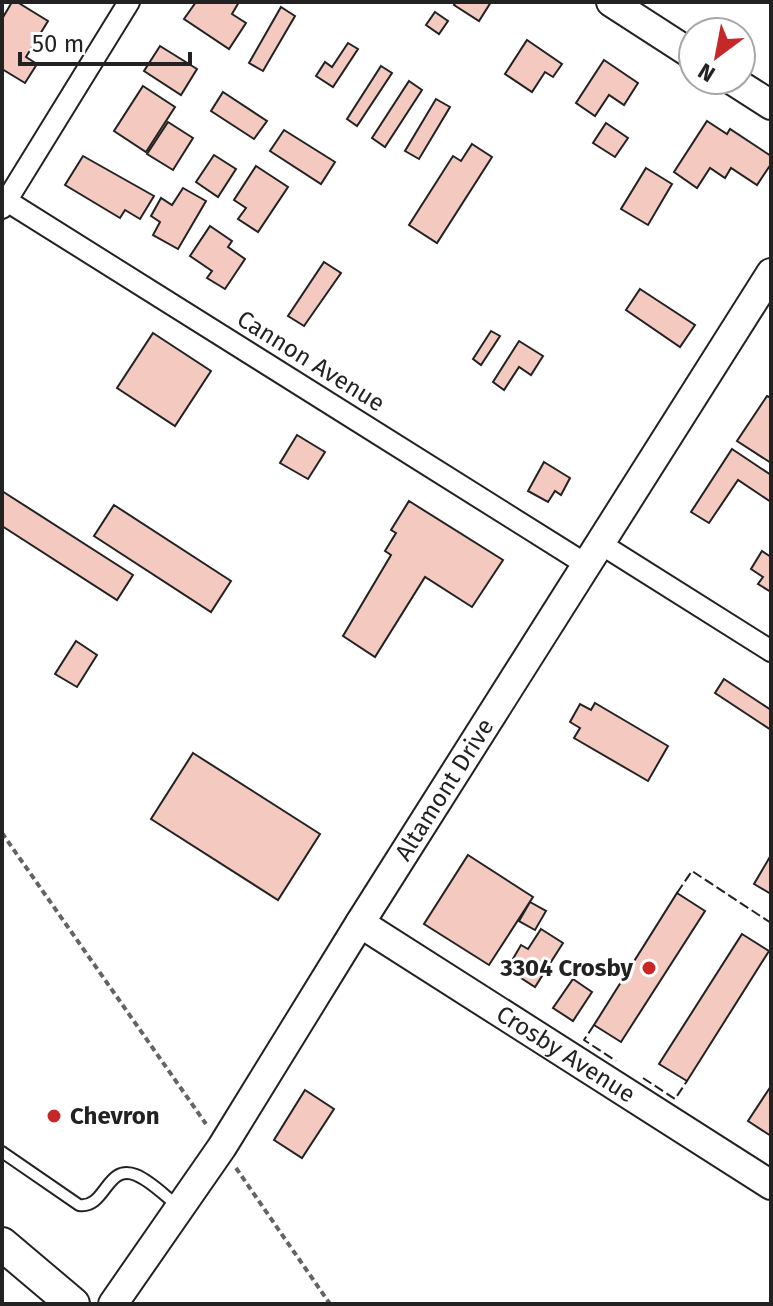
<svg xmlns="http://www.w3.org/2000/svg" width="773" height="1306" font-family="'Fira Sans',sans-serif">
<rect width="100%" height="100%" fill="#fff"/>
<g fill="#f3c9c0" stroke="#222" stroke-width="2">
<path d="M12,2H17L48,21L26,57L37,64L25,83L2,69V19Z"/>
<path d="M196,2H239L232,14L246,23L229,49L184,19Z"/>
<path d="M456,2H491L479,21L454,5Z"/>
<path d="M281,7L295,16L263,71L249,63Z"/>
<path d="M435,12L448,21L439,34L426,25Z"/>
<path d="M527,40L562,64L553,77L545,72L532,92L505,74Z"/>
<path d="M348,43L358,49L333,87L316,76L325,62L332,67Z"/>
<path d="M160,46L197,69L181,95L144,71Z"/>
<path d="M604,60L638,83L624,105L609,95L595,116L576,103Z"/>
<path d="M381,66L392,73L357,126L347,119Z"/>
<path d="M409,81L422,90L385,147L372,138Z"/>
<path d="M143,86L175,107L146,152L114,131Z"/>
<path d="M223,92L267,121L254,139L211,111Z"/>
<path d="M436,99L450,107L419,159L405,151Z"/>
<path d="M707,121L727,134L730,129L771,156V164L757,185L731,168L725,178L710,168L697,188L674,172Z"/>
<path d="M168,122L193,138L173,170L147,154Z"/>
<path d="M606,123L628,138L615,157L593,143Z"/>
<path d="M284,130L335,162L321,184L270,151Z"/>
<path d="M472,144L492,157L437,243L409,225L453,156L461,161Z"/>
<path d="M214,155L236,169L218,197L196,182Z"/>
<path d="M83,156L154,196L140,219L125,210L120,218L65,185Z"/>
<path d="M256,166L288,187L258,232L238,219L246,208L234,200Z"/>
<path d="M646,168L672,184L648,225L621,209Z"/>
<path d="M183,188L206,201L178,249L153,235L160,222L151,216L161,198L172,205Z"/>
<path d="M210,226L232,241L228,247L245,259L225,289L207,278L212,271L190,256Z"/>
<path d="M324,262L341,273L304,326L288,316Z"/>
<path d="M640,289L695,325L680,347L626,310Z"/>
<path d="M491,331L500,336L481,365L473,359Z"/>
<path d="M153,333L211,371L175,426L117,388Z"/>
<path d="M519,341L543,356L531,375L519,367L504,390L493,382Z"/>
<path d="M767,396L771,398V463L737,441Z"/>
<path d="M297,435L325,452L308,479L280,463Z"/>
<path d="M732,449L771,475V502L738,480L709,523L691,512Z"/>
<path d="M544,462L570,478L561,495L555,491L548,502L528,491Z"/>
<path d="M2,491L133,575L117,600L2,526Z"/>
<path d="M409,501L503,560L472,607L425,577L375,657L343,636L391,555L385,551L396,533L391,530Z"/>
<path d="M114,505L231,581L211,612L94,536Z"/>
<path d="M762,551L771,557V592L758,584L763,577L751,569Z"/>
<path d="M76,641L97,655L77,687L55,674Z"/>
<path d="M724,679L771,710V730L715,693Z"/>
<path d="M595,703L668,746L648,781L574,738L580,728L570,722L580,704L591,710Z"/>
<path d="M193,753L320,834L278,900L151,819Z"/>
<path d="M468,855L533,897L489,965L424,924Z"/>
<path d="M771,855V894L754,884Z"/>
<path d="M677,893L705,911L621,1042L594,1025Z"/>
<path d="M530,902L546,911L535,930L519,921Z"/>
<path d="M541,929L563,943L535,987L507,969L521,945L528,949Z"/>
<path d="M742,934L769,951L687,1081L659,1064Z"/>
<path d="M573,979L592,992L573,1021L553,1008Z"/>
<path d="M771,1086V1136L748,1121Z"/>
<path d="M305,1090L334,1109L302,1158L274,1140Z"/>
</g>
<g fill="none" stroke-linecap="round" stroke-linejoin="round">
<g stroke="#222" stroke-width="14">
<path id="lane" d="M2,1152L79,1205C106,1209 106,1163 136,1175C151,1181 165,1196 178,1206"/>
</g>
<g stroke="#222" stroke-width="24">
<g id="street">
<path d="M7,201L587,565"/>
<path d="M2,208L129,2"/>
<path d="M601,544L771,651"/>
</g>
</g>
<g stroke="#222" stroke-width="32">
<g id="secondary">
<path d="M611,2L693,55"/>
<path d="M732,80L771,105"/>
<path id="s1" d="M360,923L771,1185"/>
<path id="s2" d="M113,1304L222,1147L360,923L771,273"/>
</g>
</g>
<g stroke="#222" stroke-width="36">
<path id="primary" d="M2,1244L73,1304"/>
</g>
<g stroke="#646464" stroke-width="4" stroke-dasharray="6 4" stroke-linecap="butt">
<path d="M2,833L206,1124"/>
<path d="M236,1168L330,1304"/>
</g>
<use href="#lane" stroke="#fff" stroke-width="10"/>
<use href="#street" stroke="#fff" stroke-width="20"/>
<use href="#secondary" stroke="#fff" stroke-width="28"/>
<use href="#primary" stroke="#fff" stroke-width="32"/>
<g stroke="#222" stroke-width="2" stroke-dasharray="10 4" stroke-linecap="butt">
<path d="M677,893L692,871L771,923"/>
<path d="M594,1025L584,1040L616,1061"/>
<path d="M643,1078L675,1099L687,1081"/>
</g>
</g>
<g fill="#c62828" stroke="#fff" stroke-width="3">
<circle cx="649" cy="968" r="8"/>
<circle cx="54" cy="1116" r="8"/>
</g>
<g text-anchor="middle" stroke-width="6" stroke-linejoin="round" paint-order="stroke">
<g font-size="24" fill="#222" stroke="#fff">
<text transform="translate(311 361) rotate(32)" y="8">Cannon Avenue</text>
<text dy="8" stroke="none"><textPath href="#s2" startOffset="612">Altamont Drive</textPath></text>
<text dy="8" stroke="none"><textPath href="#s1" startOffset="244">Crosby Avenue</textPath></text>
</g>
<g font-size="24" font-weight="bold" fill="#222" stroke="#fff" text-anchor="end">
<text x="633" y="976">3304 Crosby</text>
<text x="70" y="1124" text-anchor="start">Chevron</text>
</g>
</g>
<rect width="773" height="1306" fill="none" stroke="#222222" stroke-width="8"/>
<g transform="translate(717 56) rotate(212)"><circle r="38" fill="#ffffff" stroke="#a7a7a7" stroke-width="2"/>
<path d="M0-6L14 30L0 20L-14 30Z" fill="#c62828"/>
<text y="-12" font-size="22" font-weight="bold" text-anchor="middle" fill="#222222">N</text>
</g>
<path d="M20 52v12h170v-12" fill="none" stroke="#222222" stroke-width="4"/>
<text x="32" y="52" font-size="24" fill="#222222" stroke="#ffffff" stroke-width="6" paint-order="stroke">50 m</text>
</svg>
